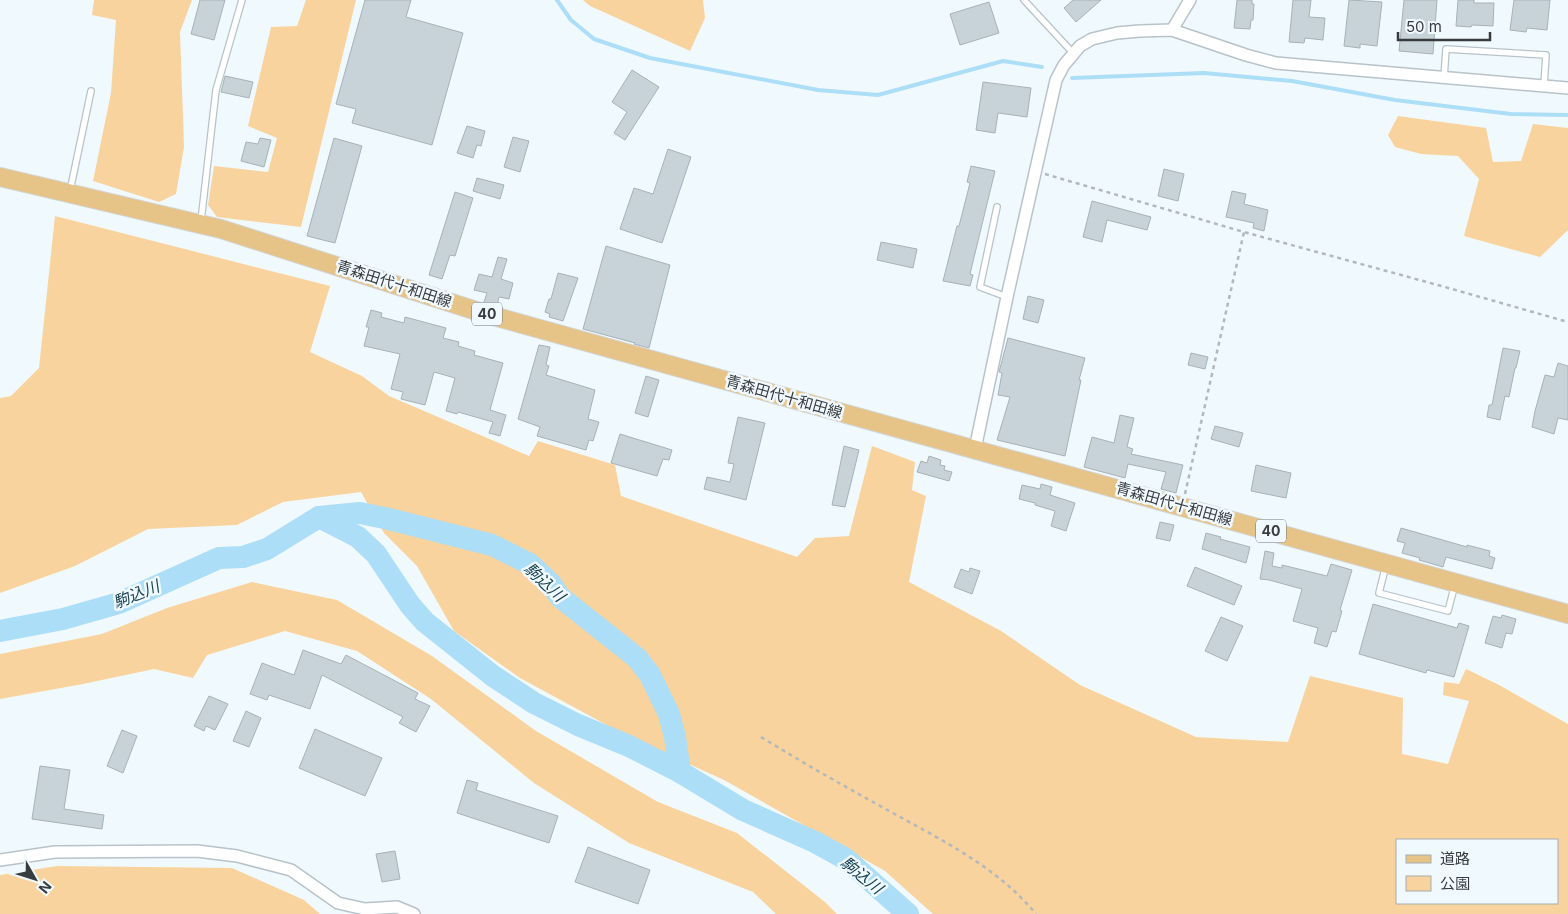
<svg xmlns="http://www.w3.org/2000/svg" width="1568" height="914" font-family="Inter,'Noto Sans JP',sans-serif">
<rect width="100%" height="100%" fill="#f0f9fe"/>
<g fill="#f9d39d" fill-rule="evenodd">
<path d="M94,0H192L180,32L184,147L176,194L159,202L93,181L111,93L116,20L92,15Z"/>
<path d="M306,0H356L301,227L217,217L208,205L214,166L268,172L277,138L248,126L271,27L297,26Z"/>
<path d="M583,0H703L705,18L690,51L590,6Z"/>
<path d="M1398,116L1486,128L1493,162L1521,161L1533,124L1568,128V230L1540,257L1464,236L1479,179L1458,156L1421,154L1395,147L1388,135Z"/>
<path d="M55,216L330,286L310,352L362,376L389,396L529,456L538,441L615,465L621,496L797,557L815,538L849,536L872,446L915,462L912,490L926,496L909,582L1001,631L1080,685L1196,737L1288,742L1310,676L1403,698L1402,754L1448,764L1469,701L1443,695L1444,682L1459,684L1466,669L1499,685L1568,724V914H933L885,871L724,780L627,736L520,678L454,631L417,566L384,533L361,492L283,502L237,525L148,529L75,566L0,593V398L11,396L39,368ZM1397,840H1557V903H1397Z"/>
<path d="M252,582L337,600L432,656L536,731L658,802L737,833L825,902L837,914H776L753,892L629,843L534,783L431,699L357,651L285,631L207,655L193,678L154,669L83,684L0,699V654L102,634L167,608Z"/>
<path d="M57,866L232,868L304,900L320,914H0V875Z"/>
</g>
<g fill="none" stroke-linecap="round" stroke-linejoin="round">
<g stroke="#acdef7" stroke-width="4">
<path d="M557,0L571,20L594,39L650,58L818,90L878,95L1003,61L1042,67"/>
<path d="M1072,78L1204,73L1292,81L1395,100L1511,114L1568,115"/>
</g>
<g stroke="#acdef7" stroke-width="22">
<path d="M319,517L358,537L376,554L410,605L425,622L493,676L534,703L578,725L629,746L680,772L743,810L815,842L846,859L908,914"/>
<path d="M0,631L63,619L119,603L219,558L243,557L267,549L319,517L360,513L389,519L492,545L530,564L551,584L560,597L637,658L650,675L669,714L675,737L680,772"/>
</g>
</g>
<g fill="#c8d3d9" stroke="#a7b2b7">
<path d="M200,0H225L214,40L191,34Z"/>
<path d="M365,0H411L406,17L463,33L432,145L352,123L356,109L336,104Z"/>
<path d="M1073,0H1101L1076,22L1064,8Z"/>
<path d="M1237,0H1252V4H1254L1253,20H1251L1250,29L1234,28Z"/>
<path d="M1293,0H1311L1309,17L1325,18L1323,40L1305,38L1304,43L1289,42Z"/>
<path d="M1349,0L1382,2L1377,46L1360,44V48L1344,46Z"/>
<path d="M1404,0H1437L1433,54L1399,51Z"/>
<path d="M1458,0H1474V3H1494L1493,26L1472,25L1471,27L1456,26Z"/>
<path d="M1514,0H1550L1547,30L1527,28L1526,32L1510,30Z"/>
<path d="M989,2L999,33L960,45L950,14Z"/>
<path d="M632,70L659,87L625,140L614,133L627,112L612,102Z"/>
<path d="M225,76L253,82L249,98L221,92Z"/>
<path d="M983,82L1031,88L1027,117L998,113L995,133L976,130Z"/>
<path d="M467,126L485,131L481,146L477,145L473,158L457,153Z"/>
<path d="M513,137L529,141L520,172L504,167Z"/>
<path d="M260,138L271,140L264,167L241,161L246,142L258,144Z"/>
<path d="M334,138L362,146L335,243L307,236Z"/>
<path d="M668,149L691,157L662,243L620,229L634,188L653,194Z"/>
<path d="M971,166L995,171L970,274L973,275L970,286L943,281L957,226H959L970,183L967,182Z"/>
<path d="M1164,169L1184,174L1178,201L1158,196Z"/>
<path d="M477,178L504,185L500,199L473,191Z"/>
<path d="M1232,191L1246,194L1244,204L1268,210L1264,231L1253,228L1254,223L1226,217Z"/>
<path d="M455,192L473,198L455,256L450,255L442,279L429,275Z"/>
<path d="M1092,201L1151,217L1147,230L1107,220L1102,242L1083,237Z"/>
<path d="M881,242L917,249L913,268L877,260Z"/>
<path d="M606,246L670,265L649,348L634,344L635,343L583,329Z"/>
<path d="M498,257L507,259L501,279L513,283L509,299L499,297L497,306L484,302L487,293L474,290L479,274L492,277Z"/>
<path d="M558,273L578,278L563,321L549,317L550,314L545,312L549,299H551Z"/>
<path d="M1028,296L1044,300L1038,323L1023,319Z"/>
<path d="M371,310L382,313L381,317L404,323L405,317L446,328L443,338L459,342L458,346L475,351L474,355L503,363L490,410L506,415L500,436L489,433L493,422L458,412L457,414L446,411L455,378L434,372L425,405L401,399L403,392L391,389L400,354L364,346L369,327H366Z"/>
<path d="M1008,338L1085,358L1079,380H1081L1065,456L997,440L1010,397L998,395L1002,373L999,372Z"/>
<path d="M539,345L550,347L546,365L549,366L546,375L595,390L588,419L599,422L593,441L589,440L586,450L537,436L540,427L518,419Z"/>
<path d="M1503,348L1520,351L1516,368H1515L1509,397L1505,396L1500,420L1487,417L1489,405H1492Z"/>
<path d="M1191,353L1208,357L1205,369L1188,365Z"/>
<path d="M1558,363L1568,366V420L1558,418L1554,434L1532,427L1535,411L1545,375L1554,377Z"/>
<path d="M646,376L659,380L648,417L635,413Z"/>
<path d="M1120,415L1134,418L1127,447L1133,449L1131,454L1183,465L1176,493L1161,489L1166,472L1128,464L1125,478L1084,467L1092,437L1114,443Z"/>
<path d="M738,417L765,423L746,500L704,489L707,477L730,482L734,464L728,463Z"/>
<path d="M1215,426L1243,433L1239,447L1211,439Z"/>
<path d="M620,434L672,450L669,460L663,459L657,476L611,463Z"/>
<path d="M844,446L859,450L845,507L832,505Z"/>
<path d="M929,456L941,460L940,465L945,466L944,470L952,472L949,481L917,472L921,461L927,463Z"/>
<path d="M1256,465L1291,473L1286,498L1251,491Z"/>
<path d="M1041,484L1052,487L1050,495L1075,503L1066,531L1051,526L1055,511L1035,505V503L1019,499L1022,485L1040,489Z"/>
<path d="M1160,522L1174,525L1170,541L1156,538Z"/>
<path d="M1401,528L1467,547V545L1490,551L1489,556L1495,558L1492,569L1446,557L1443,567L1419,560L1420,558L1402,553L1405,543L1397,541Z"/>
<path d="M1206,533L1221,537L1220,539L1250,547L1246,563L1202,549Z"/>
<path d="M1265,551L1274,553L1272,566L1282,568V565L1327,576L1331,564L1352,570L1340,610L1342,611L1336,632L1332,631L1327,647L1314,643L1318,628L1293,621L1302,589L1269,580L1260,579Z"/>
<path d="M1195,567L1242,586L1234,605L1187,586Z"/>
<path d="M970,568L980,571L972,594L954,587L961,569L969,572Z"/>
<path d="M1373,604L1457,628L1459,623L1469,626L1454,677L1427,670L1426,673L1359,654Z"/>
<path d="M1502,615L1516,619L1512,634L1506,633L1502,648L1485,643L1493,616L1501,618Z"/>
<path d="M1221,617L1243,626L1227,661L1205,651Z"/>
<path d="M303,650L341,664L346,655L418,693L415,699L430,706L416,732L399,723L403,717L322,675L310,709L269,695L267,700L250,694L262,663L294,675Z"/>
<path d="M209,696L228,704L215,730L206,726L204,731L194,726Z"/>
<path d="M246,711L261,718L249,747L233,741Z"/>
<path d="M315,729L382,758L365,796L299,768Z"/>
<path d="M122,730L137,736L123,773L107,766Z"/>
<path d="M40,766L70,770L64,809L104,815L102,829L32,819Z"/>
<path d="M467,780L478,783L476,790L558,816L549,843L457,813Z"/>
<path d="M588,847L650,870L638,904L575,882Z"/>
<path d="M395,851L400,879L382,882L376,854Z"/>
</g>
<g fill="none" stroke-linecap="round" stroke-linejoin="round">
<g stroke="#b8c3c9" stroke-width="8">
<g id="lane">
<path d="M1024,0L1073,53"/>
<path d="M1444,78L1446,49L1546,55L1544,86"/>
<path d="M70,191L91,91"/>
<path d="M997,207L980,287L1007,297"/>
<path d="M201,221L216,90L242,0"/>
<path d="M1386,565L1379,593L1448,611L1455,584"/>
</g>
</g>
<g stroke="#b8c3c9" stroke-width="14">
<g id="street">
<path d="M1172,30L1190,0"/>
<path d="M975,449L1007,297L1056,80L1064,65L1080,46L1092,39L1117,33L1140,31L1172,30L1246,55L1276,63L1568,88"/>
<path d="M0,860L55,852L197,851L237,856L291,870L338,903L365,909L397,907L414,914"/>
</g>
</g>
<g stroke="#d3d4d5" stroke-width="20">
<path id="primary" d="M0,177L221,229L486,314L1568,614"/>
</g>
<g stroke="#b2b9bd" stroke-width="2.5" stroke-dasharray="4 4" stroke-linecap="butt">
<path d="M1045,174L1244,232L1445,287L1568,322"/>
<path d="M1185,494L1244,232"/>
<path d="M761,737C805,764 849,789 893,813C945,842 998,868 1036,914"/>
</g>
<use href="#lane" stroke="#fff" stroke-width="5.5"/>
<use href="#street" stroke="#fff" stroke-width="11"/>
<use href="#primary" stroke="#e6c386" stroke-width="18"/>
</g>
<g text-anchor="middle" stroke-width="5" stroke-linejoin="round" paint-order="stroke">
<g fill="#f0f9fe" stroke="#6f7578" stroke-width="1">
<rect x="472" y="302.5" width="30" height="23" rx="4"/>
<rect x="1256" y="519.5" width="30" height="23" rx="4"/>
</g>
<g font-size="14" font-weight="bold" fill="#383c3f">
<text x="487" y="319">40</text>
<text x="1271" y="536">40</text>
</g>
<g font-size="15" fill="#383c3f" stroke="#f0f9fe">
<text transform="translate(394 284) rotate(18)" y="5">青森田代十和田線</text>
<text transform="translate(784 397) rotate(16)" y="5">青森田代十和田線</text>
<text transform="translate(1174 504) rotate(16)" y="5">青森田代十和田線</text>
</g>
<g font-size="16" font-style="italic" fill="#1a4253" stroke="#f0f9fe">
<text transform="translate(545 582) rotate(43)" y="6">駒込川</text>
<text transform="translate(136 594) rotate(-22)" y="6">駒込川</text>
<text transform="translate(862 875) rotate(39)" y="6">駒込川</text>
</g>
</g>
<rect x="1396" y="839" width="162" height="65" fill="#f0f9fe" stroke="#a6adb2"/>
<rect x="1406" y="855" width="25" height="8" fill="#e6c386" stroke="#a6adb2"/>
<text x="1440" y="864" font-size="15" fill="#383c3f">道路</text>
<rect x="1406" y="876" width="25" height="15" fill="#f9d39d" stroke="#a6adb2"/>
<text x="1440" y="889" font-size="15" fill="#383c3f">公園</text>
<g transform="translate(35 879) rotate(129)" stroke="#f0f9fe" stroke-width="4" paint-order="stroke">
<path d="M0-4L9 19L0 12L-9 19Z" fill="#383c3f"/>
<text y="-8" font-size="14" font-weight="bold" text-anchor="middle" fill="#383c3f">N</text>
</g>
<path d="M1398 32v8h92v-8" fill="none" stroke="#383c3f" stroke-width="2.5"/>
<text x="1406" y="32" font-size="15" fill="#383c3f" stroke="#f0f9fe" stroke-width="4" paint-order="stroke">50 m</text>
</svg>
